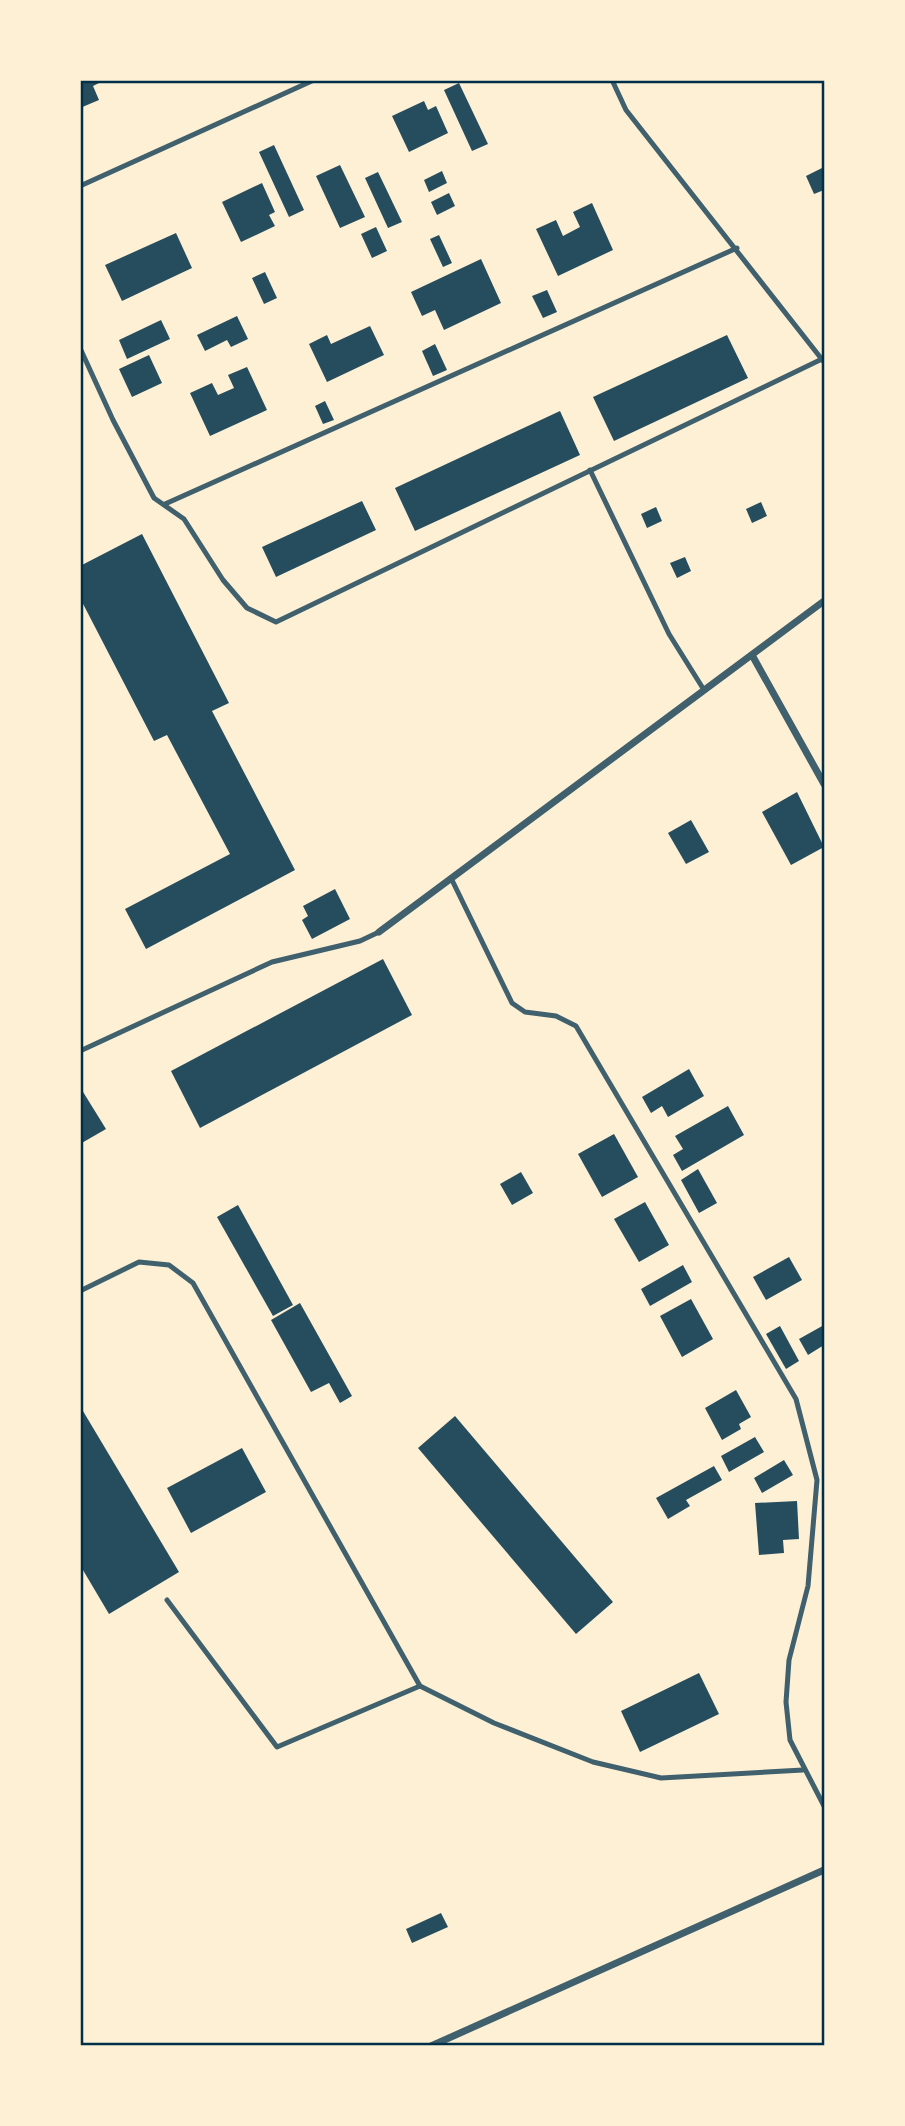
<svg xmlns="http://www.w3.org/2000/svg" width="905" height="2126" font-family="Barlow,sans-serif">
<rect width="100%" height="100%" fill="#fdf0d5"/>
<g fill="#264d5e">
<path d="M80,80H105L93,86L99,100L80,108Z"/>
<path d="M459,83L488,144L472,151L444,90Z"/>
<path d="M424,101L428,110L436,106L448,133L409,152L392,116Z"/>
<path d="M274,145L304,210L289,217L259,152Z"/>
<path d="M340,165L365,217L340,228L316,176Z"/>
<path d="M824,167V190L814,194L806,176Z"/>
<path d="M442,171L447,183L429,192L424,180Z"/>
<path d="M378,172L402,222L388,228L365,178Z"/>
<path d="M262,183L275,212L269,215L275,226L241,242L222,202Z"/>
<path d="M449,193L455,206L437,215L431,202Z"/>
<path d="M592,203L613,250L558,276L536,229L556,220L563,236L580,227L573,212Z"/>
<path d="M376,227L387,251L372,258L361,234Z"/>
<path d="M176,233L192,268L122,301L105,265Z"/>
<path d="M439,235L452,263L443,267L430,239Z"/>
<path d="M481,259L501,303L444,330L435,310L422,316L411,292Z"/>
<path d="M265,272L277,298L264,304L252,278Z"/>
<path d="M547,290L557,312L543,318L532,296Z"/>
<path d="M237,316L248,339L231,347L227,340L205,351L197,335Z"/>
<path d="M161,320L170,339L127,359L119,340Z"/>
<path d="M370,326L384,355L327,382L309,344L327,335L331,344Z"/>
<path d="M727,335L748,378L614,441L593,397Z"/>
<path d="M435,344L447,370L433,376L422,351Z"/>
<path d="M149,355L162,383L132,397L119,369Z"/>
<path d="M247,367L267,410L210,436L190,393L212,383L218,395L234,388L228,375Z"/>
<path d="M325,401L334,420L323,424L315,406Z"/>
<path d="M560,411L580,455L415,531L395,488Z"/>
<path d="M362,501L376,530L276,577L262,547Z"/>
<path d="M761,502L767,516L752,523L746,509Z"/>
<path d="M656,507L662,521L647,528L641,514Z"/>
<path d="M142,534L229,703L212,711L295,870L146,949L125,909L230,854L167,735L154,741L80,598V566Z"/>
<path d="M685,557L691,571L677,578L670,563Z"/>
<path d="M797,792L824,847L791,865L762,812Z"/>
<path d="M691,820L709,852L686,864L668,833Z"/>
<path d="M335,889L350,919L312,939L302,920L308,916L303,906Z"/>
<path d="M383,959L412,1015L200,1128L171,1071Z"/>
<path d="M689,1069L704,1096L668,1117L662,1106L651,1113L642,1097Z"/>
<path d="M80,1087L106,1129L80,1144Z"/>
<path d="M728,1106L744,1135L682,1171L673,1155L683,1149L675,1136Z"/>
<path d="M614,1134L638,1177L602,1197L578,1154Z"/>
<path d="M698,1169L717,1203L699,1213L681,1180Z"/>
<path d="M521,1172L533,1193L512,1205L500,1184Z"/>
<path d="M645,1202L669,1245L639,1262L614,1219Z"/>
<path d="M238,1205L293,1305L273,1316L217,1217Z"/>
<path d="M789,1257L802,1280L766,1300L753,1277Z"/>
<path d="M683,1265L692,1282L650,1306L641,1289Z"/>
<path d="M691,1299L713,1339L682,1357L660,1316Z"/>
<path d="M300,1303L352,1396L340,1403L329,1383L311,1392L271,1320Z"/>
<path d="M824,1325V1345L808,1355L799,1339Z"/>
<path d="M780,1326L799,1361L786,1369L766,1334Z"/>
<path d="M736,1390L751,1417L739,1424L741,1429L722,1440L705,1408Z"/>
<path d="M80,1406L179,1572L109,1614L80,1565Z"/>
<path d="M455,1416L613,1602L576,1634L418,1448Z"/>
<path d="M755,1437L764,1452L729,1472L721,1456Z"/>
<path d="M242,1448L266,1492L191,1533L167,1488Z"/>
<path d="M784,1460L793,1475L762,1493L754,1478Z"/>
<path d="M714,1466L722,1480L686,1500L690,1506L668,1519L656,1498Z"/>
<path d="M797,1501L799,1539L783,1540L784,1553L759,1555L755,1503Z"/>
<path d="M699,1673L719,1714L640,1752L621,1711Z"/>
<path d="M441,1913L448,1927L412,1943L406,1929Z"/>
</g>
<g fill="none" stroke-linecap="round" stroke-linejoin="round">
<g stroke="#3f606c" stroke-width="5">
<path d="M612,80L626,110L824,362"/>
<path d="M80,186L314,80"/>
<path d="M80,348L113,420L154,498L184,519L223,580L247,608L276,622L822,359"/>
<path d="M590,470L669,634L704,690"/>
<path d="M165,504L737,248"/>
<path d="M451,878L512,1003L525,1012L556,1016L576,1026L796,1399L817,1480L808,1586L789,1660L786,1702L790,1740L824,1806"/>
<path d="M80,1051L272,962L360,941L379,932"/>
<path d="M80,1291L139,1262L169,1265L193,1283L420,1686"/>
<path d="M167,1600L277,1747L420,1686L494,1723L593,1762L661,1778L803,1770"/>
</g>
<g stroke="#3f606c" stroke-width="7">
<path d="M752,655L824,784"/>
<path d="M379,932L824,601"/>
<path d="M431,2046L824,1870"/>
</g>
</g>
<rect width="905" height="2126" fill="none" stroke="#fdf0d5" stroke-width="164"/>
<rect x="82" y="82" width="741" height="1962" fill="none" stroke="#003049" stroke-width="2.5"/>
</svg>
